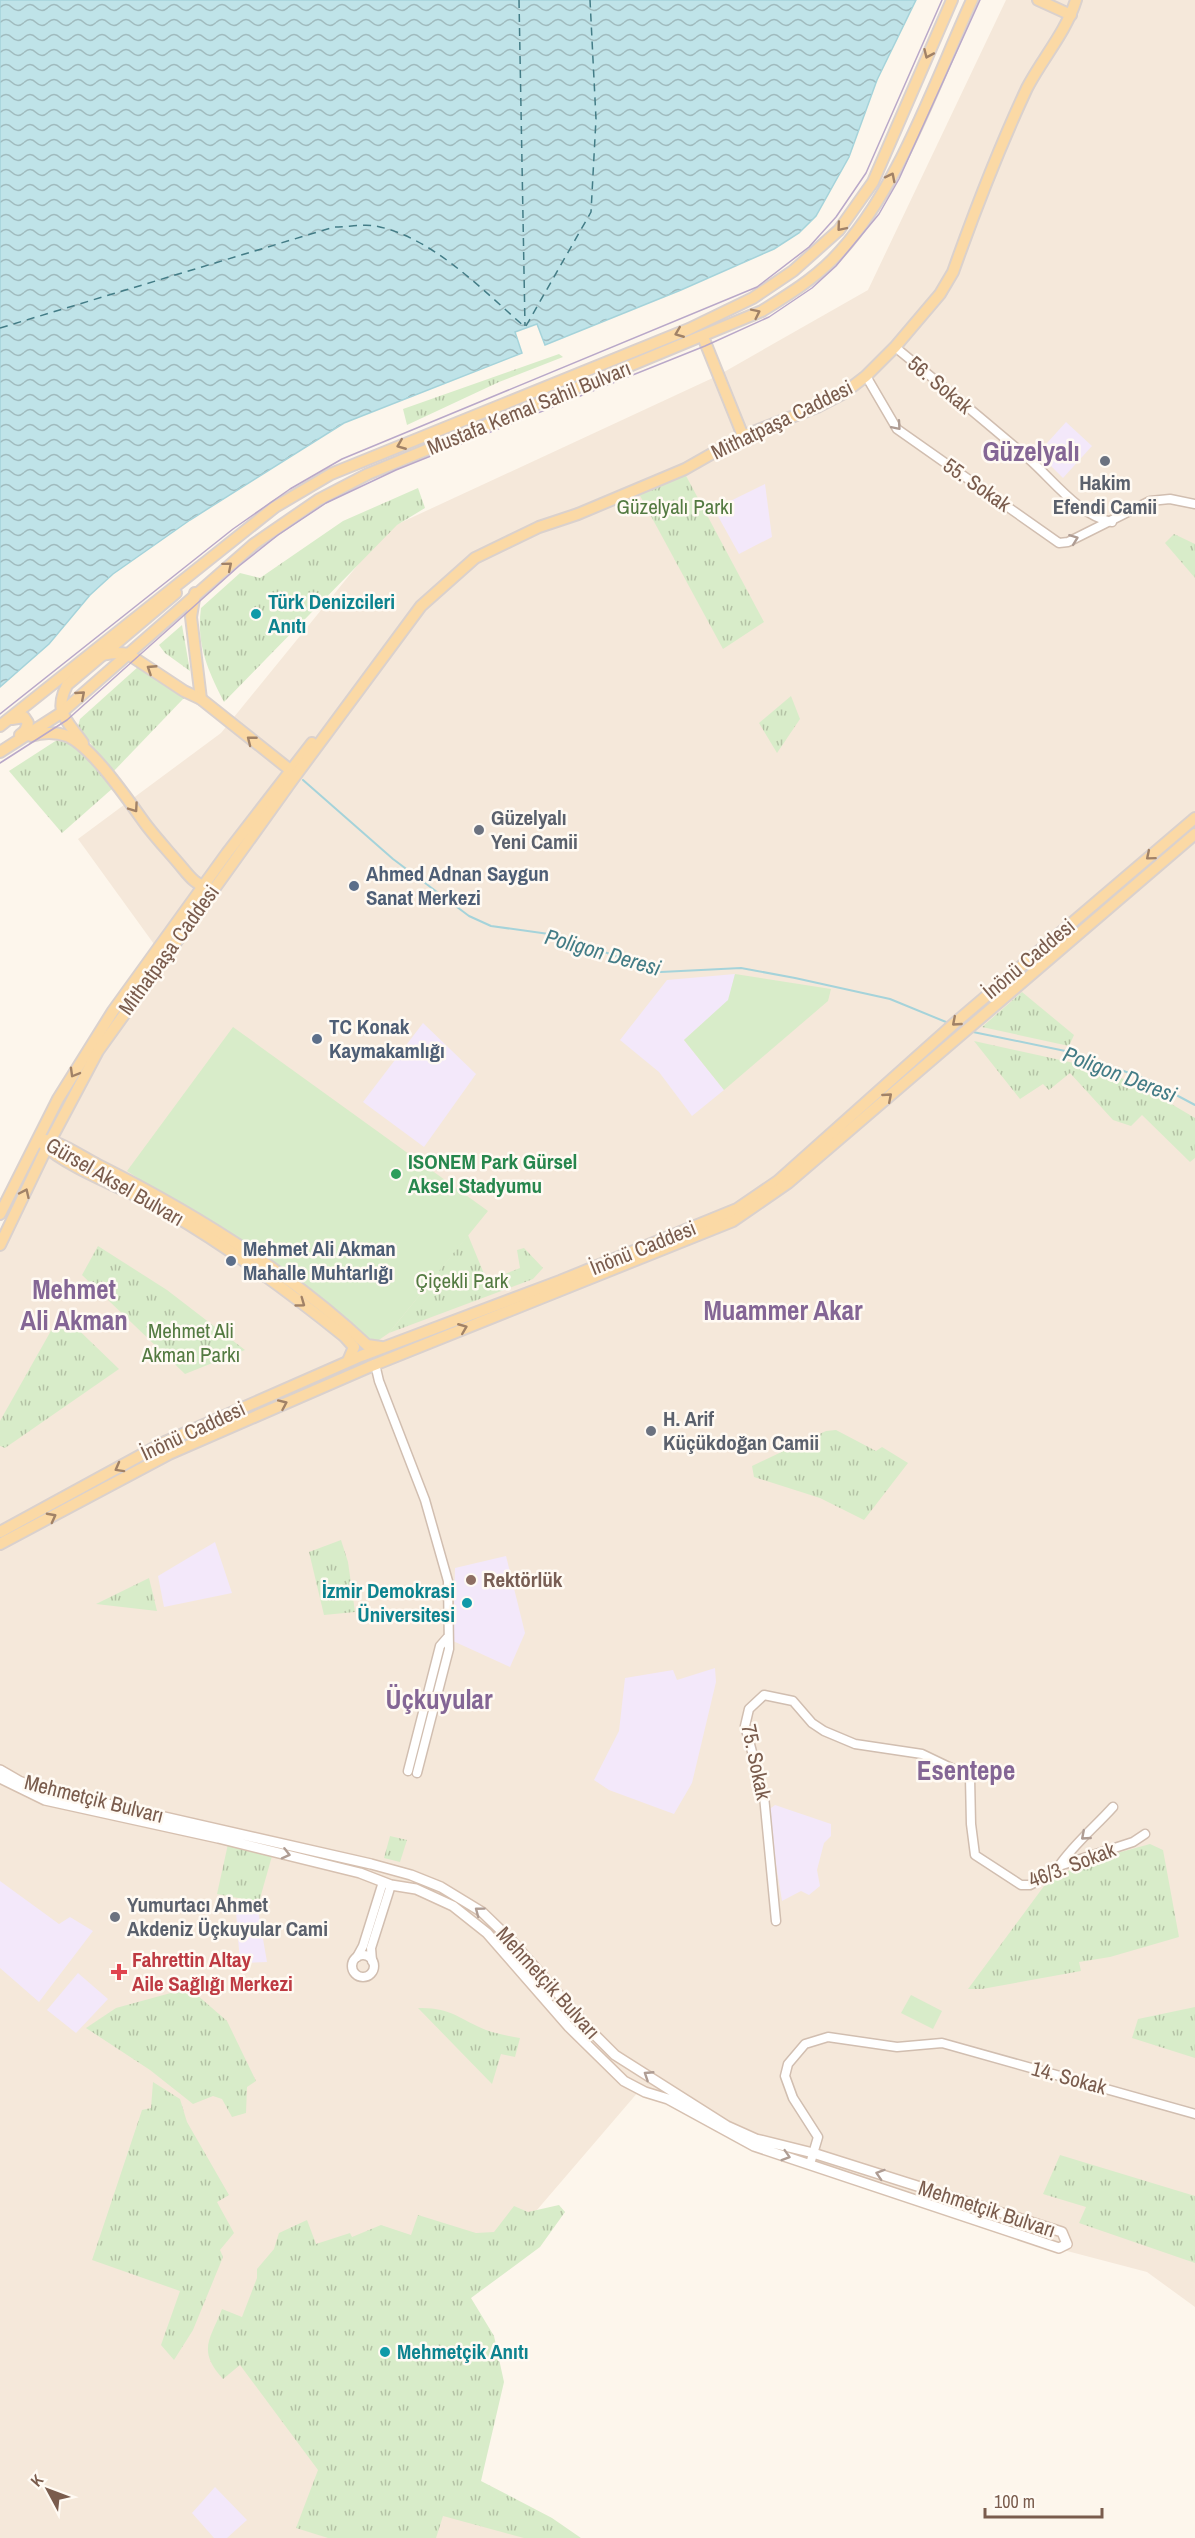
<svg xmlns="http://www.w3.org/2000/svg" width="1195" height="2538" font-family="'Archivo Narrow',sans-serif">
<defs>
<pattern id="park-tufts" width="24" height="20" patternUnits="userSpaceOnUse" patternTransform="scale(1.5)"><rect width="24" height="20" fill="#d8ecc9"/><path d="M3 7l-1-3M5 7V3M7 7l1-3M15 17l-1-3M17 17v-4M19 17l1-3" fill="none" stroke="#b4c2a5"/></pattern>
<pattern id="water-waves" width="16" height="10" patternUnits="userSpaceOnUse" patternTransform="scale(1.5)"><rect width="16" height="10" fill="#bfe3e8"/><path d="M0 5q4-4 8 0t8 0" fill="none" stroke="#a0bbbe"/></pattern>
</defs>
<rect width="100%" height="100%" fill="#fdf6ec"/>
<path fill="#f5e8da" d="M1006,0H1195V2307L1147,2272L1048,2246L876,2187L639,2091L465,2294L477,2480L570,2538H0V1238L159,951L78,839L221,733L387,529L717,376L868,290Z"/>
<g fill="#f3e8fa">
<path d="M1066,422L1092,446L1063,478L1038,453Z"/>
<path d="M765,484L772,537L739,554L714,509Z"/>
<path d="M735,974L729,1000L684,1040L724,1090L692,1116L659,1072L620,1040L667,980Z"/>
<path d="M423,1023L476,1074L424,1147L363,1102Z"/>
<path d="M215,1542L232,1593L164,1607L158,1576Z"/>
<path d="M506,1556L525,1633L510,1667L453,1641L455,1568Z"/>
<path d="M715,1668L716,1682L692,1783L674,1814L609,1790L594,1780L619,1731L625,1678L673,1670L677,1680Z"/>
<path d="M775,1805L831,1824V1836L824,1843L817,1870L820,1886L809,1895L801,1891L782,1901L767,1811Z"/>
<path d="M0,1881L59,1924L70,1917L93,1931L39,2002L0,1968Z"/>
<path d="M258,1910L267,1962L240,1963L236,1911Z"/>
<path d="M78,1973L108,1999L76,2033L47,2010Z"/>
<path d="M215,2487L247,2520L227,2538H214L192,2513Z"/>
</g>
<g fill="#d8ecc9">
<path d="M735,974L831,989L828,1001L724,1090L684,1040L728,1000Z"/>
<path d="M233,1027L488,1211L389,1333L370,1346L276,1269L127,1171Z"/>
<path d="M911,1995L942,2011L933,2029L901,2013Z"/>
</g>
<g fill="url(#park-tufts)">
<path d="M559,354L563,357L499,382L407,425L403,409Z"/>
<path d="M684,472L764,622L723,649L638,492Z"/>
<path d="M418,488L425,508L397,525L224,702C208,671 196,644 201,608L240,573L260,578L343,521Z"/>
<path d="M1174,534L1195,544V578L1165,543Z"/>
<path d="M182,625L190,671L165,653L159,645Z"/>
<path d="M139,666L184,698L112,773L78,726L80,719Z"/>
<path d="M791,696L800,719L777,753L759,723Z"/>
<path d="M57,740L75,745L113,788L62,833L9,771Z"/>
<path d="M1022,992L1074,1035L1069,1046L982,1027Z"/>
<path d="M974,1041L1074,1063L1136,1083L1195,1118V1158L1190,1162L1142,1115L1131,1126L1113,1120L1070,1073L1049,1090L1043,1084L1020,1099Z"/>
<path d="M468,1235L487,1281L520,1268L517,1250L524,1248L543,1268L533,1279L389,1333Z"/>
<path d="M98,1246L167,1290L245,1350L185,1374L82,1275Z"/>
<path d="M61,1313L119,1369L5,1448L0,1446V1421Z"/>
<path d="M836,1430L876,1451L882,1447L908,1463L864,1520L820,1498L754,1477L752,1466L826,1431Z"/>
<path d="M341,1540L348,1562L355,1612L324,1615L309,1552Z"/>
<path d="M149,1578L157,1611L96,1604Z"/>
<path d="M390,1836L407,1840L400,1862L384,1858Z"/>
<path d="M228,1844L272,1856L259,1902L217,1894Z"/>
<path d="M1150,1844L1163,1850L1179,1937L1110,1957L1079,1962L1081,1971L982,1989H968L1047,1882L1088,1861Z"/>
<path d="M189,1988L227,2021L256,2081L247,2087L246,2113L232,2117L222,2099L213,2096L193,2104L150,2070L86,2028L116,2008Z"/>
<path d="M1195,2007V2058L1132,2038L1138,2019Z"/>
<path d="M418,2008C451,2007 459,2019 486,2030C497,2034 509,2036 520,2038L515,2057L501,2054L492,2084Z"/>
<path d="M153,2082L180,2099L187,2122L229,2195L217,2202L234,2233L220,2250L223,2257L193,2330L174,2360L161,2345L180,2291L92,2260L142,2110L151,2108Z"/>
<path d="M1060,2155L1195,2196V2263L1079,2223L1086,2207L1043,2194Z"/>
<path d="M559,2205L565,2212L540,2247L471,2298L494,2336L504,2382L481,2481L552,2518L581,2538H524L443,2516L436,2538H328L296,2528L318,2470L240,2365L223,2379C197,2350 210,2340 222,2309L242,2317L257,2278V2269L274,2249L279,2233L307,2220L316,2244L350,2233L352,2237L381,2225L411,2235L418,2215L476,2233L494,2232L514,2206L528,2212Z"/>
</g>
<path fill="url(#water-waves)" stroke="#a5d3da" stroke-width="1.5" d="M0,0H916L877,80L849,157L816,216L799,233L774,249L681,290L545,345L537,324L515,332L522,353L344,423L190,520L113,574L90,595L49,644L0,687Z"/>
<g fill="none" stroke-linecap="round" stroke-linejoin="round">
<g stroke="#a5d3da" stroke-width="2">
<path d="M303,780L393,859L469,916L491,926L556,935L661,972L741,968L795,978L890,999L946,1022"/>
<path d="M973,1032L1075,1053L1148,1080L1195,1105"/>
</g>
<g stroke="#437c86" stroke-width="1.5" stroke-dasharray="8 6" stroke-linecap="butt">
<path d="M519,0L525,326"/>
<path d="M526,326L591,212L596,119L590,0"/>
<path d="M0,328L334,227C347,227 363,224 376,226C434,238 482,290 525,327"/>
</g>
<g stroke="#d1beb0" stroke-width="11">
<g id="tertiary">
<path d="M895,347C940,384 985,421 1029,459C1054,481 1078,515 1112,522"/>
<path d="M866,376L897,429L1059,543L1068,542L1150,501L1170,499L1195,504"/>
<path d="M375,1364L379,1381L425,1500L448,1581L449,1649L417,1773"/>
<path d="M408,1771L440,1646L447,1638"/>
<path d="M1059,1866C1074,1844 1095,1827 1113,1807"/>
<path d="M776,1921L764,1796L745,1726L749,1709L764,1695L793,1701L812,1723L824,1731L855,1744L922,1754L970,1777L971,1824L975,1855L1021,1885H1030L1044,1878L1059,1866L1133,1842L1145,1834"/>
<circle cx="363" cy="1966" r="11"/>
<path d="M357,1957L363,1946L383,1882"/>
<path d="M372,1961L371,1948L391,1885"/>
<path d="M810,2164L818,2137L793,2098L785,2076L788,2064L805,2044L828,2037L897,2047L942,2043L1195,2114"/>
</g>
</g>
<g stroke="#d6c0b0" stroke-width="12">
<path id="secondary" d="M0,1770L19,1781L37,1788L371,1864L411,1875L441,1887L482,1912L510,1939L591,2031L615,2055L727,2126L756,2139L813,2153L1062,2232L1067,2244L1059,2248L754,2146L668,2099L645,2092L624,2081L569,2027L487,1933L453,1906L416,1889L391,1885L360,1873L218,1838L45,1800L0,1778"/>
</g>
<g stroke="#dad1cd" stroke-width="14">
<g id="primary">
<path d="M1038,0L1071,15"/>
<path d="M703,337L743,436"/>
<path d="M195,593L191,617L201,699"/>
<path d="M88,660C101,654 113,651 128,654L184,691L201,699L289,769L291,773"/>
<path d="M12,719L24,717L28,723L25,731L20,735"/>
<path d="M0,726L275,507L331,474L689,329L753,298L793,271L839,230L873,182L952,0"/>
<path d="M31,736C42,732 56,732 67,736C93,747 130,803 147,826C157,839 169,852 180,865C187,873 196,887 208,886"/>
<path d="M83,743C67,720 53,713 67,685L176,593"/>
<path d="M0,752L61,713L254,544L318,500L368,474L762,311C786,296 811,281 832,260C896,196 934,83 972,0"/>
<path d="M45,1140C63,1143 82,1157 98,1165C194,1213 289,1272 367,1345L381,1347"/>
<path d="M43,1144C68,1169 134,1192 168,1212C230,1248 288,1291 344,1336L354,1347L348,1361"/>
<path d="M0,1214L58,1099L113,1011L227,853L312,743"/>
<path d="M0,1245L47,1147L98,1051L293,779L421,606L475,558L539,527L578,514L685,469L743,436L817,407L844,393L866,376L895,347L940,294L953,272C975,210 999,148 1027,88C1042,59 1066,32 1076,0"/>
<path d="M0,1532L165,1442L361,1356L560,1281L737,1209L778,1181L956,1022L1195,818"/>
<path d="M0,1544L169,1454L369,1367L733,1221L788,1183L1195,834"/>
</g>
</g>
<use href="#tertiary" stroke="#fff" stroke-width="8"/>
<use href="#secondary" stroke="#fff" stroke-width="9"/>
<use href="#primary" stroke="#fbd9a5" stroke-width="10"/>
<g stroke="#b9a8c9" stroke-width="1.5">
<path d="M0,714L233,529L290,489L342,459L757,287L809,247L836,217L866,173L942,0"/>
<path d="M0,763L67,720L239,566L278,535L326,503L396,470L705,346L769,317L812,288L836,266L879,214L899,179L980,0"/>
</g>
</g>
<defs><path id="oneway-chevron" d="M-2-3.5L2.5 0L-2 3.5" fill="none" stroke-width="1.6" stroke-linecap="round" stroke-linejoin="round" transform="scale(1.5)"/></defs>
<g stroke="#a18267">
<use href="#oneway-chevron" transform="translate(928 54) rotate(114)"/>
<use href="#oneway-chevron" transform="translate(891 177) rotate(-63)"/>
<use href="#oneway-chevron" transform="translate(841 227) rotate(130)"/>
<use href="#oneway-chevron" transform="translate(756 313) rotate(-26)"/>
<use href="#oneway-chevron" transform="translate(679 333) rotate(158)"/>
<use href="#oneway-chevron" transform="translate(401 445) rotate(158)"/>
<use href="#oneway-chevron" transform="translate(228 566) rotate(-40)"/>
<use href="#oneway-chevron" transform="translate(151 669) rotate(-147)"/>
<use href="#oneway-chevron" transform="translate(81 695) rotate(-41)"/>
<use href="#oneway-chevron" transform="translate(251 740) rotate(-142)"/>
<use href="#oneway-chevron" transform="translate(134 808) rotate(55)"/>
<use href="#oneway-chevron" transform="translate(1150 856) rotate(140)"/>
<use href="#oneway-chevron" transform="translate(956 1022) rotate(139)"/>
<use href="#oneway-chevron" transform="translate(74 1073) rotate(120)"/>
<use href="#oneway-chevron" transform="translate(888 1097) rotate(-41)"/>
<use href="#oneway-chevron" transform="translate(25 1193) rotate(-65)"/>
<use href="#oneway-chevron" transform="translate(301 1303) rotate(36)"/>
<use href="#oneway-chevron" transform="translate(463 1328) rotate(-22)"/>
<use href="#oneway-chevron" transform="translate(283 1404) rotate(-24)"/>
<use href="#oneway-chevron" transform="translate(119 1468) rotate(151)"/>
<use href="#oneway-chevron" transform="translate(52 1517) rotate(-28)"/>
</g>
<g stroke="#af9d94">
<use href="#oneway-chevron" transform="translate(897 426) rotate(49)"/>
<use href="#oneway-chevron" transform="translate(1074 539) rotate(-21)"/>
<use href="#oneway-chevron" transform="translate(1085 1836) rotate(139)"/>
<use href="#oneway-chevron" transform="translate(286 1854) rotate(14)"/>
<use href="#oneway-chevron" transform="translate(479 1911) rotate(-143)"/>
<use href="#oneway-chevron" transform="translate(648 2075) rotate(-147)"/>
<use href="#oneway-chevron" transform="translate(786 2156) rotate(17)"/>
<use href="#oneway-chevron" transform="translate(880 2174) rotate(-162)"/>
</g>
<g fill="#6b7280" stroke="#fffaf3" stroke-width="2">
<circle cx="1105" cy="461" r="6"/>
<circle cx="479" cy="830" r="6"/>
<circle cx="651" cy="1431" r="6"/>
<circle cx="115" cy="1917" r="6"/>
</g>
<g fill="#0f9aa8" stroke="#fffaf3" stroke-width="2">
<circle cx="256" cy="614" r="6"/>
<circle cx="467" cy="1603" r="6"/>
<circle cx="385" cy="2352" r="6"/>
</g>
<g fill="#5c6f8a" stroke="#fffaf3" stroke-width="2">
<circle cx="354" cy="886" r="6"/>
<circle cx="317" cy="1039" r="6"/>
<circle cx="231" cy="1261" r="6"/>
</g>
<circle fill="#2e9e5b" stroke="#fffaf3" stroke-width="2" cx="396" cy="1174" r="6"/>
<circle fill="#8d6e63" stroke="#fffaf3" stroke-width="2" cx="471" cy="1580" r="6"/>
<path fill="#e0444e" stroke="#fffaf3" stroke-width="2" d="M116 1963h6v6h6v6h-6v6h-6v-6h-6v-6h6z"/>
<g text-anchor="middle" stroke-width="5" stroke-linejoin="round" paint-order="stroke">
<g font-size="21" fill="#7a5c4d" stroke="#fffaf3">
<text transform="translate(940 385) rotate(40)" y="7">56. Sokak</text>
<text transform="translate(529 408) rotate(-22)" y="7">Mustafa Kemal Sahil Bulvarı</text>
<text transform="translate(782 420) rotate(-26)" y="7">Mithatpaşa Caddesi</text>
<text transform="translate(977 485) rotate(35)" y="7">55. Sokak</text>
<text transform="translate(169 950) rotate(-54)" y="7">Mithatpaşa Caddesi</text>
<text transform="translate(1029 959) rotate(-40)" y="7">İnönü Caddesi</text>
<text transform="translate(115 1182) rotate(30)" y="7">Gürsel Aksel Bulvarı</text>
<text transform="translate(643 1248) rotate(-22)" y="7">İnönü Caddesi</text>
<text transform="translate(193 1431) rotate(-25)" y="7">İnönü Caddesi</text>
<text transform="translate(756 1762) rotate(78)" y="7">75. Sokak</text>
<text transform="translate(94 1799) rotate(14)" y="7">Mehmetçik Bulvarı</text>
<text transform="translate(1072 1865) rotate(-21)" y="7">46/3. Sokak</text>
<text transform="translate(548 1983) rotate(48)" y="7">Mehmetçik Bulvarı</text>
<text transform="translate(1069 2078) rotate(15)" y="7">14. Sokak</text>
<text transform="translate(987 2209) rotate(18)" y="7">Mehmetçik Bulvarı</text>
</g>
<g font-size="21" font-weight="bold" fill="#5b616d" stroke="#fffaf3" text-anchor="start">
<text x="1105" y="490" text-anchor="middle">Hakim<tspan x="1105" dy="24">Efendi Camii</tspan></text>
<text x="491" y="825">Güzelyalı<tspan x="491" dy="24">Yeni Camii</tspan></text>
<text x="663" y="1426">H. Arif<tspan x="663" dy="24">Küçükdoğan Camii</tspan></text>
<text x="127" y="1912">Yumurtacı Ahmet<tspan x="127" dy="24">Akdeniz Üçkuyular Cami</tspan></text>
</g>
<g font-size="21" fill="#537a41" stroke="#fffaf3">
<text x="675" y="514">Güzelyalı Parkı</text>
<text x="462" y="1288">Çiçekli Park</text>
<text x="191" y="1338">Mehmet Ali<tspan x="191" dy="24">Akman Parkı</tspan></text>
</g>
<g font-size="21" font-weight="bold" fill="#0d838f" stroke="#fffaf3" text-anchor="start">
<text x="268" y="609">Türk Denizcileri<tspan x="268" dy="24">Anıtı</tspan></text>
<text x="455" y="1598" text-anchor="end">İzmir Demokrasi<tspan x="455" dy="24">Üniversitesi</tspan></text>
<text x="397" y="2359">Mehmetçik Anıtı</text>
</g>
<g font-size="21" font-weight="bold" fill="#4e5e75" stroke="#fffaf3" text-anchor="start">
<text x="366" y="881">Ahmed Adnan Saygun<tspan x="366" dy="24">Sanat Merkezi</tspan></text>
<text x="329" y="1034">TC Konak<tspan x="329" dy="24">Kaymakamlığı</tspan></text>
<text x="243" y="1256">Mehmet Ali Akman<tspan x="243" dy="24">Mahalle Muhtarlığı</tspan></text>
</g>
<g font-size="21" font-weight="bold" fill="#27864d" stroke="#fffaf3" text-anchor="start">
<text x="408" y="1169">ISONEM Park Gürsel<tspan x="408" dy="24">Aksel Stadyumu</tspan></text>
</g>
<g font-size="21" font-weight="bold" fill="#785e54" stroke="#fffaf3" text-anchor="start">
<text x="483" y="1587">Rektörlük</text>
</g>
<g font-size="21" font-weight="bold" fill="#be3a42" stroke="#fffaf3" text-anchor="start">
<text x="132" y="1967">Fahrettin Altay<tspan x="132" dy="24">Aile Sağlığı Merkezi</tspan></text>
</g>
<g font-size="22" font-style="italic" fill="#437c86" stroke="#fffaf3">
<text transform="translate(603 952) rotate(16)" y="8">Poligon Deresi</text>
<text transform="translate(1120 1074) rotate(21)" y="8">Poligon Deresi</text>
</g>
<g font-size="27" font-weight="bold" fill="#846695" stroke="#fffaf3">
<text x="1031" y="461">Güzelyalı</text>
<text x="74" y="1299">Mehmet<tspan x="74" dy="31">Ali Akman</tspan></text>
<text x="783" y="1320">Muammer Akar</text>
<text x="439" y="1709">Üçkuyular</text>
<text x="966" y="1780">Esentepe</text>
</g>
</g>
<g transform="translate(48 2490) rotate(311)" stroke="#fffaf3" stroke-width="4.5" paint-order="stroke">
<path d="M0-4.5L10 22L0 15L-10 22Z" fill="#7a5c4d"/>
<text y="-9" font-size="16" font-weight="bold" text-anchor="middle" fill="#7a5c4d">K</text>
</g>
<path d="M985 2508v9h117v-9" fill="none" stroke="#7a5c4d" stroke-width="3"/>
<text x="994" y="2508" font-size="18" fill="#7a5c4d" stroke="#fffaf3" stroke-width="4.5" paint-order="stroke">100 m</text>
</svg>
